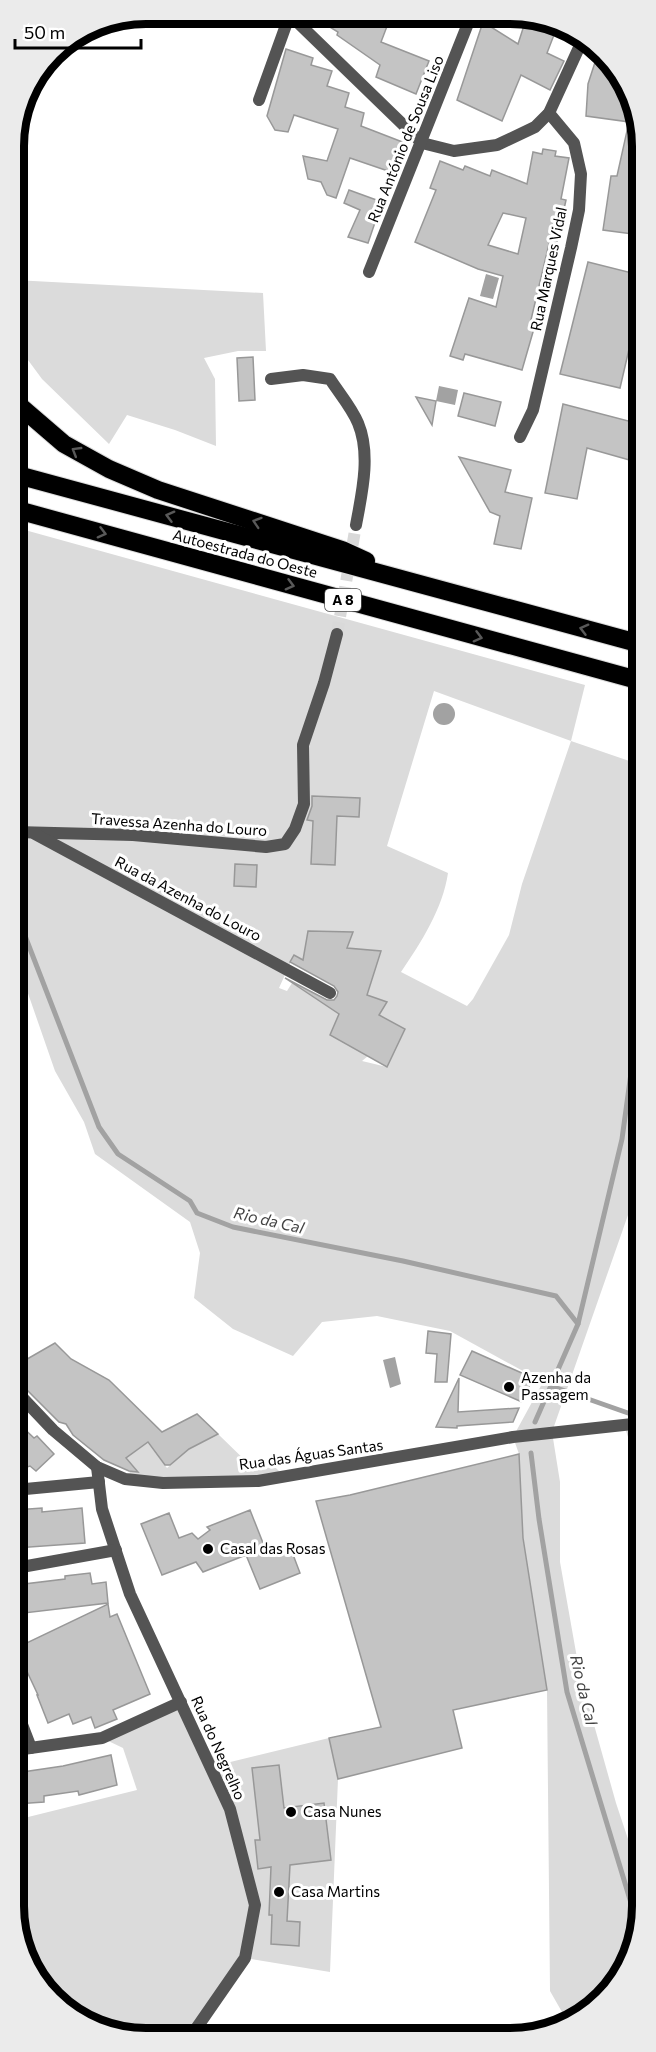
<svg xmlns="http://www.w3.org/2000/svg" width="656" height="2052" font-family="Commissioner,sans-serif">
<rect width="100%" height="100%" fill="#fff"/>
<g fill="#dbdbdb" fill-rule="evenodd">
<path d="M14,280L263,293L266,351H238L204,358L215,379L216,446L175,430L127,415L109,444L42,379L14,341Z"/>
<path d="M14,527L585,685L571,741L641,765V1166L635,1195L552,1432L560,1482V1562L580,1675L616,1803L642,1881V1915L609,1994L566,2019L550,1991L547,1690L523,1538L519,1454L513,1437L543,1382L450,1331L377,1316L322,1322L293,1356L233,1329L194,1298L200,1253L190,1222L95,1154L84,1122L55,1071L15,956ZM434,691L571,741L522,884L509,935L473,999L467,1006L401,972C421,943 443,908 448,873L387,846ZM309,931L353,932L347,948L381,951L367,995L386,1002L379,1015L405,1030L387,1067L362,1061L368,1056L330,1035L339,1014L292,983L287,991L279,988L294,955L303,960Z"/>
<path d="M642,1423V1446L629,1440L624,1425Z"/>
<path d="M218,1434L254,1469L275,1467L284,1476L128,1480L130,1471L135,1468L126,1458L147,1442L167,1468L189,1449Z"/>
<path d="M181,1702L218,1765L329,1738L338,1779L330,1972L245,1958L191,2036H119L52,2000L16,1932V1820L137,1790L123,1748L102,1738Z"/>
</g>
<g fill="#a2a2a2">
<path d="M486,274L499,278L493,299L480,296Z"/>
<path d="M439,386L458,390L455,405L436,401Z"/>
<circle cx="444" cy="714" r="11"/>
<path d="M395,1357L401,1384L390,1388L383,1360Z"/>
</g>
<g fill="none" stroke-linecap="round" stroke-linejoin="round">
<g stroke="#a2a2a2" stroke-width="5">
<path d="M15,910L99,1127L118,1154L190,1201L197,1213L233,1227L403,1261L556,1296L578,1324L535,1422"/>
<path d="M578,1324L622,1139L641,1000"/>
<path d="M551,1386L628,1413"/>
<path d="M531,1453L539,1519L567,1692L638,1926"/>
</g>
</g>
<g fill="#c4c4c4" stroke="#989898" stroke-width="1.5" fill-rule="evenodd">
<path d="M332,15H381L389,21L381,42L429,61L416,94L376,77L380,65L337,35L338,32L325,24Z"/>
<path d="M527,16H537L557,27L547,53L564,61L550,90L521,75L502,121L457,100L483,22L518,44Z"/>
<path d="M286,49L313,58L311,65L332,71L327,86L349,93L345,107L364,113L361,126L405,143L394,173L350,158L336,198L327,195L321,182L308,179L303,156L327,161L338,129L294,115L288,132L275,130L267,116Z"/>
<path d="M599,50L604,52L640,120V235L603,230L611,176H617L629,122L586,116L588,84Z"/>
<path d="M543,149L556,151L555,156L569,158L561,199L566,200L556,246L549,244L530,324L535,325L522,370L465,354L463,360L450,356L469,298L496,307L503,276L478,269L415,242L436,190L430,188L440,161L463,170L465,166L490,176L492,170L527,184L533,152L542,154ZM503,213L526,218L518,254L488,245Z"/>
<path d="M349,190L382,202L368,243L348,237L360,210L344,203Z"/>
<path d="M588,262L640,275V334L633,332L620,388L560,374Z"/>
<path d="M253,357L255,400L239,401L237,358Z"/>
<path d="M464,393L501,402L495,426L458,416Z"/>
<path d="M416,397L436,401L432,425Z"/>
<path d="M563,404L640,424V463L587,448L577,499L545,493Z"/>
<path d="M459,457L511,470L505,492L532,498L521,549L494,544L500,516L490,512Z"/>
<path d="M312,796L360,798L359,817L337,816L335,865L311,864L313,821L307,820L312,806Z"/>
<path d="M235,864L257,865L256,887L234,886Z"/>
<path d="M308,931L353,932L347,948L381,951L367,995L387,1002L379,1015L405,1029L387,1067L330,1035L339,1014L285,978L327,1000H334L337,996L338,992L334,986L290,962L294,955L303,960Z"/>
<path d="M428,1331L451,1334L447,1382H435L437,1354L426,1353Z"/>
<path d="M55,1343L71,1359L109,1380L162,1432L197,1414L218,1434L189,1449L170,1465H165L148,1442L126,1458L138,1472L129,1471L104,1460L73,1435L66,1424L59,1422L15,1378V1366Z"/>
<path d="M472,1351L533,1378L522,1402L460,1375Z"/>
<path d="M459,1378L458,1412L519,1408L513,1422L457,1426V1428L436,1427Z"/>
<path d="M15,1420L34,1438L37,1436L54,1454L36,1471L30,1466L15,1471Z"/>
<path d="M519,1454L523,1538L547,1690L453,1710L462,1748L338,1779L329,1738L381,1727L316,1501L350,1495Z"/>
<path d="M42,1508V1512L82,1508L85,1543L16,1548L15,1510Z"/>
<path d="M250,1510L267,1553L289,1544L300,1573L260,1589L246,1555L203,1572L196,1562L162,1575L141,1524L169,1513L179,1538L192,1533L198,1539L210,1530L207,1527Z"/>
<path d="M90,1573L92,1584L106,1582L108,1603L24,1613L23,1602L18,1603L16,1585L65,1579V1576Z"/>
<path d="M108,1604L110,1617L117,1614L150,1694L113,1710L117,1719L95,1728L91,1717L73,1724L69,1714L48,1723L37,1695H38L16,1648Z"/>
<path d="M111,1755L117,1785L79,1795L78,1791L44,1796V1802L16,1804V1773L63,1766Z"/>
<path d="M279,1765L284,1808L324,1803L331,1860L290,1865L287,1921L300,1922L299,1946L271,1944L272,1915H269L271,1867L258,1869L255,1840H260L252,1768Z"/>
</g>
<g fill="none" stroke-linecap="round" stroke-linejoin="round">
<path stroke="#d9d9d9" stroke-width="12" stroke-dasharray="12 6" stroke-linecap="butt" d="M337,634L356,525"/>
<g stroke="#dbdbdb" stroke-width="20">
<g id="highway">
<path d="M14,401L64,444L109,469L158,490L342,550L366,561"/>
<path d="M14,474L641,644"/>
<path d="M14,509L641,681"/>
</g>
</g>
<g stroke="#545454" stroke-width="12">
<path d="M290,15L422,143L454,151L497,145L535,127L549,113L582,41"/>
<path d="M259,100L290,14"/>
<path d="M369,272L471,16"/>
<path d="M271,379L303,375L330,379C339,393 352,408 358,423C371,454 362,493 356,525"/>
<path d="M520,437L533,410L571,248L579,210L581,174L574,143L549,113"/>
<path d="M15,832L133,835L266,847L285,844L295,829L304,804L303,745L324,683L337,634"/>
<path d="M35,834L330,993"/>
<path d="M15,1390L53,1430L97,1467L125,1479L163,1483L258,1481L513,1437L642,1423"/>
<path d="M97,1467L102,1509L130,1594L230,1809L255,1905L245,1958L191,2036"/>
<path d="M15,1490L99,1482"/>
<path d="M16,1568L116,1550"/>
<path d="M16,1709L31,1748"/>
<path d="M16,1750L102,1738L181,1702"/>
</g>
<use href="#highway" stroke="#000" stroke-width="18"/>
</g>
<defs><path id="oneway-chevron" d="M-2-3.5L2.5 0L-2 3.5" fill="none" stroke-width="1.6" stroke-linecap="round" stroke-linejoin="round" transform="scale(1.5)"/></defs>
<g stroke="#595959">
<use href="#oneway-chevron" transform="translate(76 451) rotate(-149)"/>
<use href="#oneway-chevron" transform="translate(170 516) rotate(-165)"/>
<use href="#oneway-chevron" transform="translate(257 522) rotate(-162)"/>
<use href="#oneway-chevron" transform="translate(102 533) rotate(15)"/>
<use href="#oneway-chevron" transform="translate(290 585) rotate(15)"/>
<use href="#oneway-chevron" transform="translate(584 629) rotate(-165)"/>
<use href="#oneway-chevron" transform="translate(478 637) rotate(15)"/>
</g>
<g fill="#000" stroke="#fff" stroke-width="2">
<circle cx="509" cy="1387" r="6"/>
<circle cx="208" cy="1549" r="6"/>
<circle cx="291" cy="1812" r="6"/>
<circle cx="279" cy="1892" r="6"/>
</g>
<g text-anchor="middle" stroke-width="6" stroke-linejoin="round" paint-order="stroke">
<rect fill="#fff" stroke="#4c4c4c" stroke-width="1.5" x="325" y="589" width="36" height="22" rx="4.5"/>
<g font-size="14" font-weight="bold" fill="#000">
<text x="343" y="605">A 8</text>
</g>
<g font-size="15" fill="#000" stroke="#fff">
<text transform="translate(406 139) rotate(-68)" y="5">Rua António de Sousa Liso</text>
<text transform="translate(549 269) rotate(-78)" y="5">Rua Marques Vidal</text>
<text transform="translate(245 554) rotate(15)" y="5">Autoestrada do Oeste</text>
<text transform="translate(179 825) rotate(4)" y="5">Travessa Azenha do Louro</text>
<text transform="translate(188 899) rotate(28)" y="5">Rua da Azenha do Louro</text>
<text transform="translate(311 1455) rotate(-8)" y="5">Rua das Águas Santas</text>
<text transform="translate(218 1748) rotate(66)" y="5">Rua do Negrelho</text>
</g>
<g font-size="15" fill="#000" stroke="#fff" text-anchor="start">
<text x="521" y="1383">Azenha da<tspan x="521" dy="17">Passagem</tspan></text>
<text x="220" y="1554">Casal das Rosas</text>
<text x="303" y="1817">Casa Nunes</text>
<text x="291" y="1897">Casa Martins</text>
</g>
<g font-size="16" font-style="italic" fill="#434343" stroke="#fff">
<text transform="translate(269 1220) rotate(13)" y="6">Rio da Cal</text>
<text transform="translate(584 1690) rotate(77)" y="6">Rio da Cal</text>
</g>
</g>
<path d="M0 0H656V2052H0ZM146 24H510A122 122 0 0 1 632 146V1906A122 122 0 0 1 510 2028H146A122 122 0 0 1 24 1906V146A122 122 0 0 1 146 24Z" fill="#ebebeb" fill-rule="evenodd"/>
<path fill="none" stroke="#000" stroke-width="8" d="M146 24H510A122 122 0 0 1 632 146V1906A122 122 0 0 1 510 2028H146A122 122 0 0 1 24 1906V146A122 122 0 0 1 146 24Z"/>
<path d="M15 39v9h126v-9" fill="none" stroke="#000000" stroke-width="3"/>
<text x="24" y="39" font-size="18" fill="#000000" stroke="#ffffff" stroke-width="4.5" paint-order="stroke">50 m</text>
</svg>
